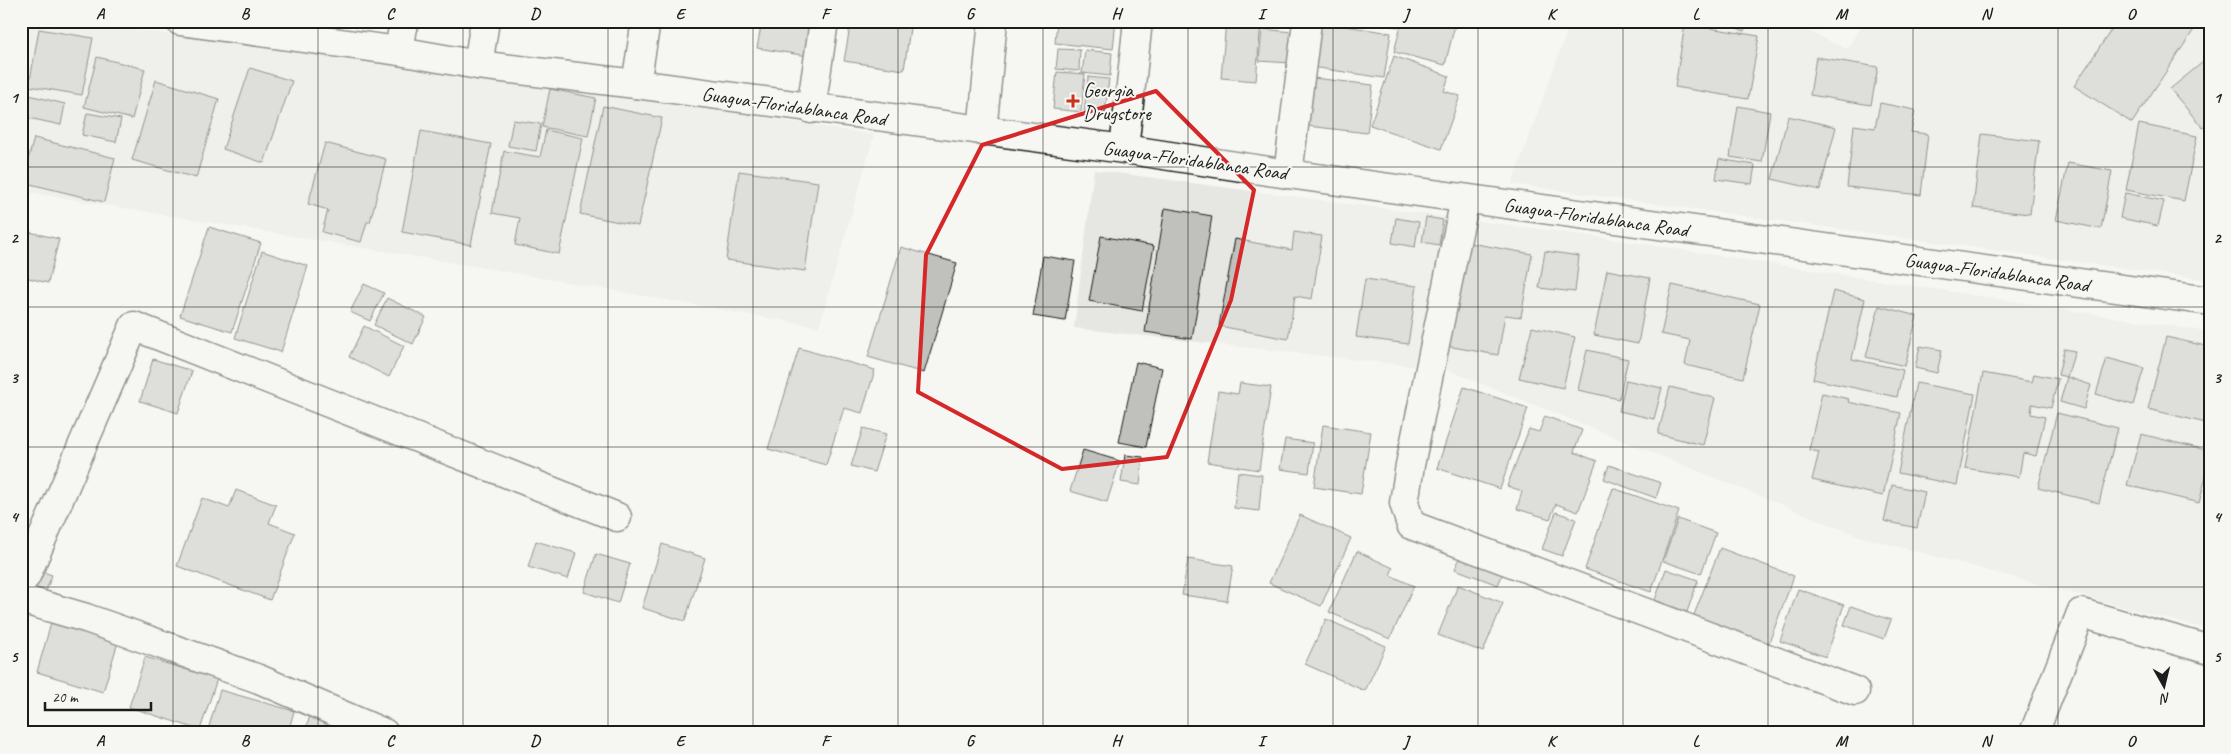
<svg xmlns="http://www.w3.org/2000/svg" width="2231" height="754" font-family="Caveat,sans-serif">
<rect width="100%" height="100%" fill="#f6f6f2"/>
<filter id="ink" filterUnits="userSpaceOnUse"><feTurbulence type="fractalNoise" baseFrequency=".02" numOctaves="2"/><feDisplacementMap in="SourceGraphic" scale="10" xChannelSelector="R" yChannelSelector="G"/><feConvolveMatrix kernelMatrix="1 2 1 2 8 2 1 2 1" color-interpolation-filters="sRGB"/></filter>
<g filter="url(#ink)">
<g fill="#e6e6e2">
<path d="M21,21H64L541,82L874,135L819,327L509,272L21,191Z"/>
<path d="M1571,21H1786L1847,49L1864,21H2210V280L1512,184Z"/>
<path d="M1094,170L1598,237L2210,332V630L1859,536L1448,370L1074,328Z"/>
</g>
<g fill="#c0c0bd" stroke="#1c1c1c">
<path d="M762,21H811L808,56L757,48Z"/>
<path d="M851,21H911L904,70L844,61Z"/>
<path d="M1057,21H1116L1113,49L1055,43Z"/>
<path d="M1226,21H1261L1256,81L1221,78Z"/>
<path d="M1359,21H1399L1398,27Z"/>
<path d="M1402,21H1456L1445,65L1394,52Z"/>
<path d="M1720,21H1748L1744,31Z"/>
<path d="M2117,21H2191L2197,25L2132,123L2074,86Z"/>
<path d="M1319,22L1391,33L1384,78L1312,67Z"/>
<path d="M1685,24L1759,36L1748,99L1675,87Z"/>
<path d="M39,29L93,38L82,95L29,86Z"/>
<path d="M1262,29L1293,32L1291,63L1259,61Z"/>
<path d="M1058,49L1080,50L1079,71L1056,69Z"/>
<path d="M1085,50L1112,53L1110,76L1082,73Z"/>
<path d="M1394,56L1449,76L1444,91L1460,96L1441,149L1370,125Z"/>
<path d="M97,57L145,69L132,119L84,107Z"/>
<path d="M1816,57L1878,67L1871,105L1810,95Z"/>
<path d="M2203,62L2210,70V122L2203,128L2170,89Z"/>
<path d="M250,68L292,81L264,163L223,149Z"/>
<path d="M1057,72L1085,74L1081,112L1053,109Z"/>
<path d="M1088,77L1109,79L1105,114L1084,112Z"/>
<path d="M1314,78L1373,85L1367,133L1308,126Z"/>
<path d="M156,80L219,99L196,178L132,160Z"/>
<path d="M550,89L596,98L588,136L542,127Z"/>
<path d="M29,95L65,104L61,125L24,117Z"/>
<path d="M1880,103L1915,110L1911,132L1928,134L1921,195L1847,187L1854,125L1875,128Z"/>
<path d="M603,106L662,118L638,226L580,214Z"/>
<path d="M1738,106L1770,112L1762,162L1730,157Z"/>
<path d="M87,113L121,119L116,142L82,135Z"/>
<path d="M1788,116L1836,127L1820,190L1772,179Z"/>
<path d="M513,120L541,124L536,151L508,146Z"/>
<path d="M2139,124L2197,136L2184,201L2126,190Z"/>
<path d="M546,130L583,138L559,254L515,245L520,218L492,213L504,151L540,157Z"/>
<path d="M421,131L491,144L471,245L402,232Z"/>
<path d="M1982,134L2039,141L2030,214L1973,208Z"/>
<path d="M34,138L115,158L104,202L22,182Z"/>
<path d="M325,143L386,159L370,222H367L361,242L322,232L328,210L308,204Z"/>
<path d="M1719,159L1755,165L1752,184L1716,179Z"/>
<path d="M2068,163L2112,171L2101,229L2056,220Z"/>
<path d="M739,171L818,182L805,271L726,260Z"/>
<path d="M2125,193L2164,201L2158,226L2120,218Z"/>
<path d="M1165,208L1212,216L1192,339L1145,332Z"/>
<path d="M1426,217L1443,220L1439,245L1422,242Z"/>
<path d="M1396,218L1419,222L1415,247L1392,243Z"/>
<path d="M209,227L261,243L232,332L180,316Z"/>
<path d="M21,230L59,239L48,283L21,276Z"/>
<path d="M1294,232L1322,236L1312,299L1295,296L1288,339L1219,326L1235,239L1292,250Z"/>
<path d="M1101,236L1154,246L1142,311L1089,301Z"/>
<path d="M1459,241L1532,254L1521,317L1505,315L1498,355L1441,345Z"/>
<path d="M901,247L957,263L924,373L868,357Z"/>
<path d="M262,251L308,266L281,352L235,338Z"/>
<path d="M1545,251L1579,256L1575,292L1539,288Z"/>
<path d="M1043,256L1075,261L1065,321L1033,316Z"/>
<path d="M1607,270L1650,278L1638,344L1594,335Z"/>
<path d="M1365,279L1417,286L1408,344L1356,337Z"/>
<path d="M364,284L384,293L370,321L350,312Z"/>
<path d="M1672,285L1760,304L1743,378L1685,365L1690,340L1661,334Z"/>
<path d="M1833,291L1865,299L1852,359L1903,370L1897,397L1813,379Z"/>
<path d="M387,298L426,317L413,344L374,325Z"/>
<path d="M1879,306L1917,316L1905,366L1866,357Z"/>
<path d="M364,326L404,346L389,377L349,357Z"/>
<path d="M1532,327L1575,337L1563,388L1519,378Z"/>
<path d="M2166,337L2210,347V424L2148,409Z"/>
<path d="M1920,346L1942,350L1937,373L1915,368Z"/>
<path d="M799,348L875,370L862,413L844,408L826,465L768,449Z"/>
<path d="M2064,349L2075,351L2067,377L2058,375Z"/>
<path d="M1587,350L1628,359L1619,399L1578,390Z"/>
<path d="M2107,358L2144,368L2133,405L2096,394Z"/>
<path d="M153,359L192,371L178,413L140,401Z"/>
<path d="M1136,362L1162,368L1146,447L1119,442Z"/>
<path d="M1983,373L2032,382L2034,374L2058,379L2051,408L2032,404L2031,414L2045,417L2036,456L2023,453L2019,477L1965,468Z"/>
<path d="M2067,377L2091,385L2084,409L2060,402Z"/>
<path d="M1626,380L1662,388L1654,419L1619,411Z"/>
<path d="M1240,383L1271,387L1259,470L1207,462L1218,391L1238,394Z"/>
<path d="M1916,383L1975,394L1957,485L1898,473Z"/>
<path d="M1464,387L1528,408L1500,489L1437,468Z"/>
<path d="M1670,387L1715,398L1703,445L1658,434Z"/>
<path d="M1822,393L1849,399L1848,402L1901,413L1883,496L1812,480L1819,452L1809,450Z"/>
<path d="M2057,413L2118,428L2099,503L2038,488Z"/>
<path d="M1545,416L1582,430L1574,452L1597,461L1578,512L1556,504L1550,519L1517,509L1522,491L1507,486L1529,429L1539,432Z"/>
<path d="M1323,425L1371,432L1361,494L1314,487Z"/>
<path d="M863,428L886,434L874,472L851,466Z"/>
<path d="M2141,434L2210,451V461L2199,503L2127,485Z"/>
<path d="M1285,439L1313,443L1309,473L1280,469Z"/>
<path d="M1083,450L1120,461L1107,502L1070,491Z"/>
<path d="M1125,455L1143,457L1140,485L1121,482Z"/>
<path d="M1609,465L1661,483L1656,498L1604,479Z"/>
<path d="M1238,472L1262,475L1259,511L1234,508Z"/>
<path d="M1892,485L1925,492L1917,528L1884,521Z"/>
<path d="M1613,488L1679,511L1651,592L1585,569Z"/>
<path d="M236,490L276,505L269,523L295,533L270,600L177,566L202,498L229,508Z"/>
<path d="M1556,512L1576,519L1562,556L1542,549Z"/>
<path d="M1300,515L1351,538L1321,606L1269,583Z"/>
<path d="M1678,519L1716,533L1701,574L1663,561Z"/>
<path d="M536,541L576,553L568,579L528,567Z"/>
<path d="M662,544L705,558L685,621L642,608Z"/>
<path d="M1720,548L1794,576L1767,648L1692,620Z"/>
<path d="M1357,551L1393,568L1390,575L1414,586L1390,639L1329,612Z"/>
<path d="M596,554L630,564L618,603L584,592Z"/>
<path d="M1461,555L1504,571L1498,585L1455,569Z"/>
<path d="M1188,559L1233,566L1227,601L1182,595Z"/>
<path d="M1666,569L1698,580L1687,612L1655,600Z"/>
<path d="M38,570L52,575L44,596L30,590Z"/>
<path d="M1458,585L1503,603L1483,652L1438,635Z"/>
<path d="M1798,589L1844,605L1826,657L1780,641Z"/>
<path d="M1851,606L1891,620L1884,639L1844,625Z"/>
<path d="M1326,619L1386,646L1365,691L1305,664Z"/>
<path d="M51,623L118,642L103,692L37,672Z"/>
<path d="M145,657L217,679L200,730L129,707Z"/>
<path d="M220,690L294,711L288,733H207Z"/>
<path d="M310,715L374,733H305Z"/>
</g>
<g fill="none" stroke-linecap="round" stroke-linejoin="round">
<g stroke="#1c1c1c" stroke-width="31">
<g id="minor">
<path d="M399,51L404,21"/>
<path d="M478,65L485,21"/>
<path d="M636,84L646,21"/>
<path d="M811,109L824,21"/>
<path d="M982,131L993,21"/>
<path d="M1124,149L1138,21"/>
<path d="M1288,174L1307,22"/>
<path d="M1465,199L1410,465L1404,503L1411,525L1855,691"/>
<path d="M21,581L26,576L134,326L617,517"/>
<path d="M21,599L86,618L259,679L384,733"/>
<path d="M2034,733L2081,613L2210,650"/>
</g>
</g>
<g stroke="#1c1c1c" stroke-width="31">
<path id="major" d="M180,21L399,51L478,65L636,84L1124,149L1288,174L2210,301"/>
</g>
<use href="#minor" stroke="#f6f6f2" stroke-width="28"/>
<use href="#major" stroke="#f6f6f2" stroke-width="28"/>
</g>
</g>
<path d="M0 0H2231V754H0ZM1156,91L1254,190L1231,300L1167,457L1062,469L918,392L926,255L982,145Z" fill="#f6f6f2" fill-opacity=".55" fill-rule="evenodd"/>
<path fill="none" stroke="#d62828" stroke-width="4" stroke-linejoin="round" d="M1156,91L1254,190L1231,300L1167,457L1062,469L918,392L926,255L982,145Z"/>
<path fill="none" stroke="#1c1c1c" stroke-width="1" stroke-opacity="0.55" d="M173,21V733M318,21V733M463,21V733M608,21V733M753,21V733M898,21V733M1043,21V733M1188,21V733M1333,21V733M1478,21V733M1623,21V733M1768,21V733M1913,21V733M2058,21V733M21,167H2210M21,307H2210M21,447H2210M21,587H2210"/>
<path fill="#c8321e" stroke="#f6f6f2" stroke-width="2" d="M1070.5 93.5h5v5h5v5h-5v5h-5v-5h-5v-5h5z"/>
<g text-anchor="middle" stroke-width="4" stroke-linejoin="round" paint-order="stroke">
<g font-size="20" fill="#1c1c1c" stroke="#f6f6f2" text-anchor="start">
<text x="1083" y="97">Georgia<tspan x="1083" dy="23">Drugstore</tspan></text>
</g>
<g font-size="20" fill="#1c1c1c" stroke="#f6f6f2">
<text transform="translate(794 106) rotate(8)" y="7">Guagua-Floridablanca Road</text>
<text transform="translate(1195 160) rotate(8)" y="7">Guagua-Floridablanca Road</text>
<text transform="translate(1596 217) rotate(8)" y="7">Guagua-Floridablanca Road</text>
<text transform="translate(1997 272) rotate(8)" y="7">Guagua-Floridablanca Road</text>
</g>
</g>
<rect width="2231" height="754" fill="none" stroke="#f6f6f2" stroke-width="55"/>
<g transform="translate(2164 686) rotate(172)" stroke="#f6f6f2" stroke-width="4" paint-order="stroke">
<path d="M0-4L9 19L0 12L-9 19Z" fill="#1c1c1c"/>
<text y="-8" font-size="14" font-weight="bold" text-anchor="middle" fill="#1c1c1c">N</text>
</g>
<path d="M45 702v8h106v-8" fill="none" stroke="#1c1c1c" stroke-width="2.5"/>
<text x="52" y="702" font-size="15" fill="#1c1c1c" stroke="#f6f6f2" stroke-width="4" paint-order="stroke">20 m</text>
<rect x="28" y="28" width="2176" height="698" fill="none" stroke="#1c1c1c" stroke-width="2"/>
<g font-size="16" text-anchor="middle" font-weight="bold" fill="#1c1c1c">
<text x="100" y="19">A</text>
<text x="245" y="19">B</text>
<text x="390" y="19">C</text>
<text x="535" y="19">D</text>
<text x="680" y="19">E</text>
<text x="825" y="19">F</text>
<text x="970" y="19">G</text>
<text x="1116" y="19">H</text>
<text x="1261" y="19">I</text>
<text x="1406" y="19">J</text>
<text x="1551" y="19">K</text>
<text x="1696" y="19">L</text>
<text x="1841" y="19">M</text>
<text x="1986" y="19">N</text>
<text x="2131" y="19">O</text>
<text x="14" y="103">1</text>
<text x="2217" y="103">1</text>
<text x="14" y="243">2</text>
<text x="2217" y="243">2</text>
<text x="14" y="383">3</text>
<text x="2217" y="383">3</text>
<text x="14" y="522">4</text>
<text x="2217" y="522">4</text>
<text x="14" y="662">5</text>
<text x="2217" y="662">5</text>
<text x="100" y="746">A</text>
<text x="245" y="746">B</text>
<text x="390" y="746">C</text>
<text x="535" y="746">D</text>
<text x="680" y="746">E</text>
<text x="825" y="746">F</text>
<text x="970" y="746">G</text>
<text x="1116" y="746">H</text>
<text x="1261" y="746">I</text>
<text x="1406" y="746">J</text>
<text x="1551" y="746">K</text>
<text x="1696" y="746">L</text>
<text x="1841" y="746">M</text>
<text x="1986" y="746">N</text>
<text x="2131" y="746">O</text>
</g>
</svg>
